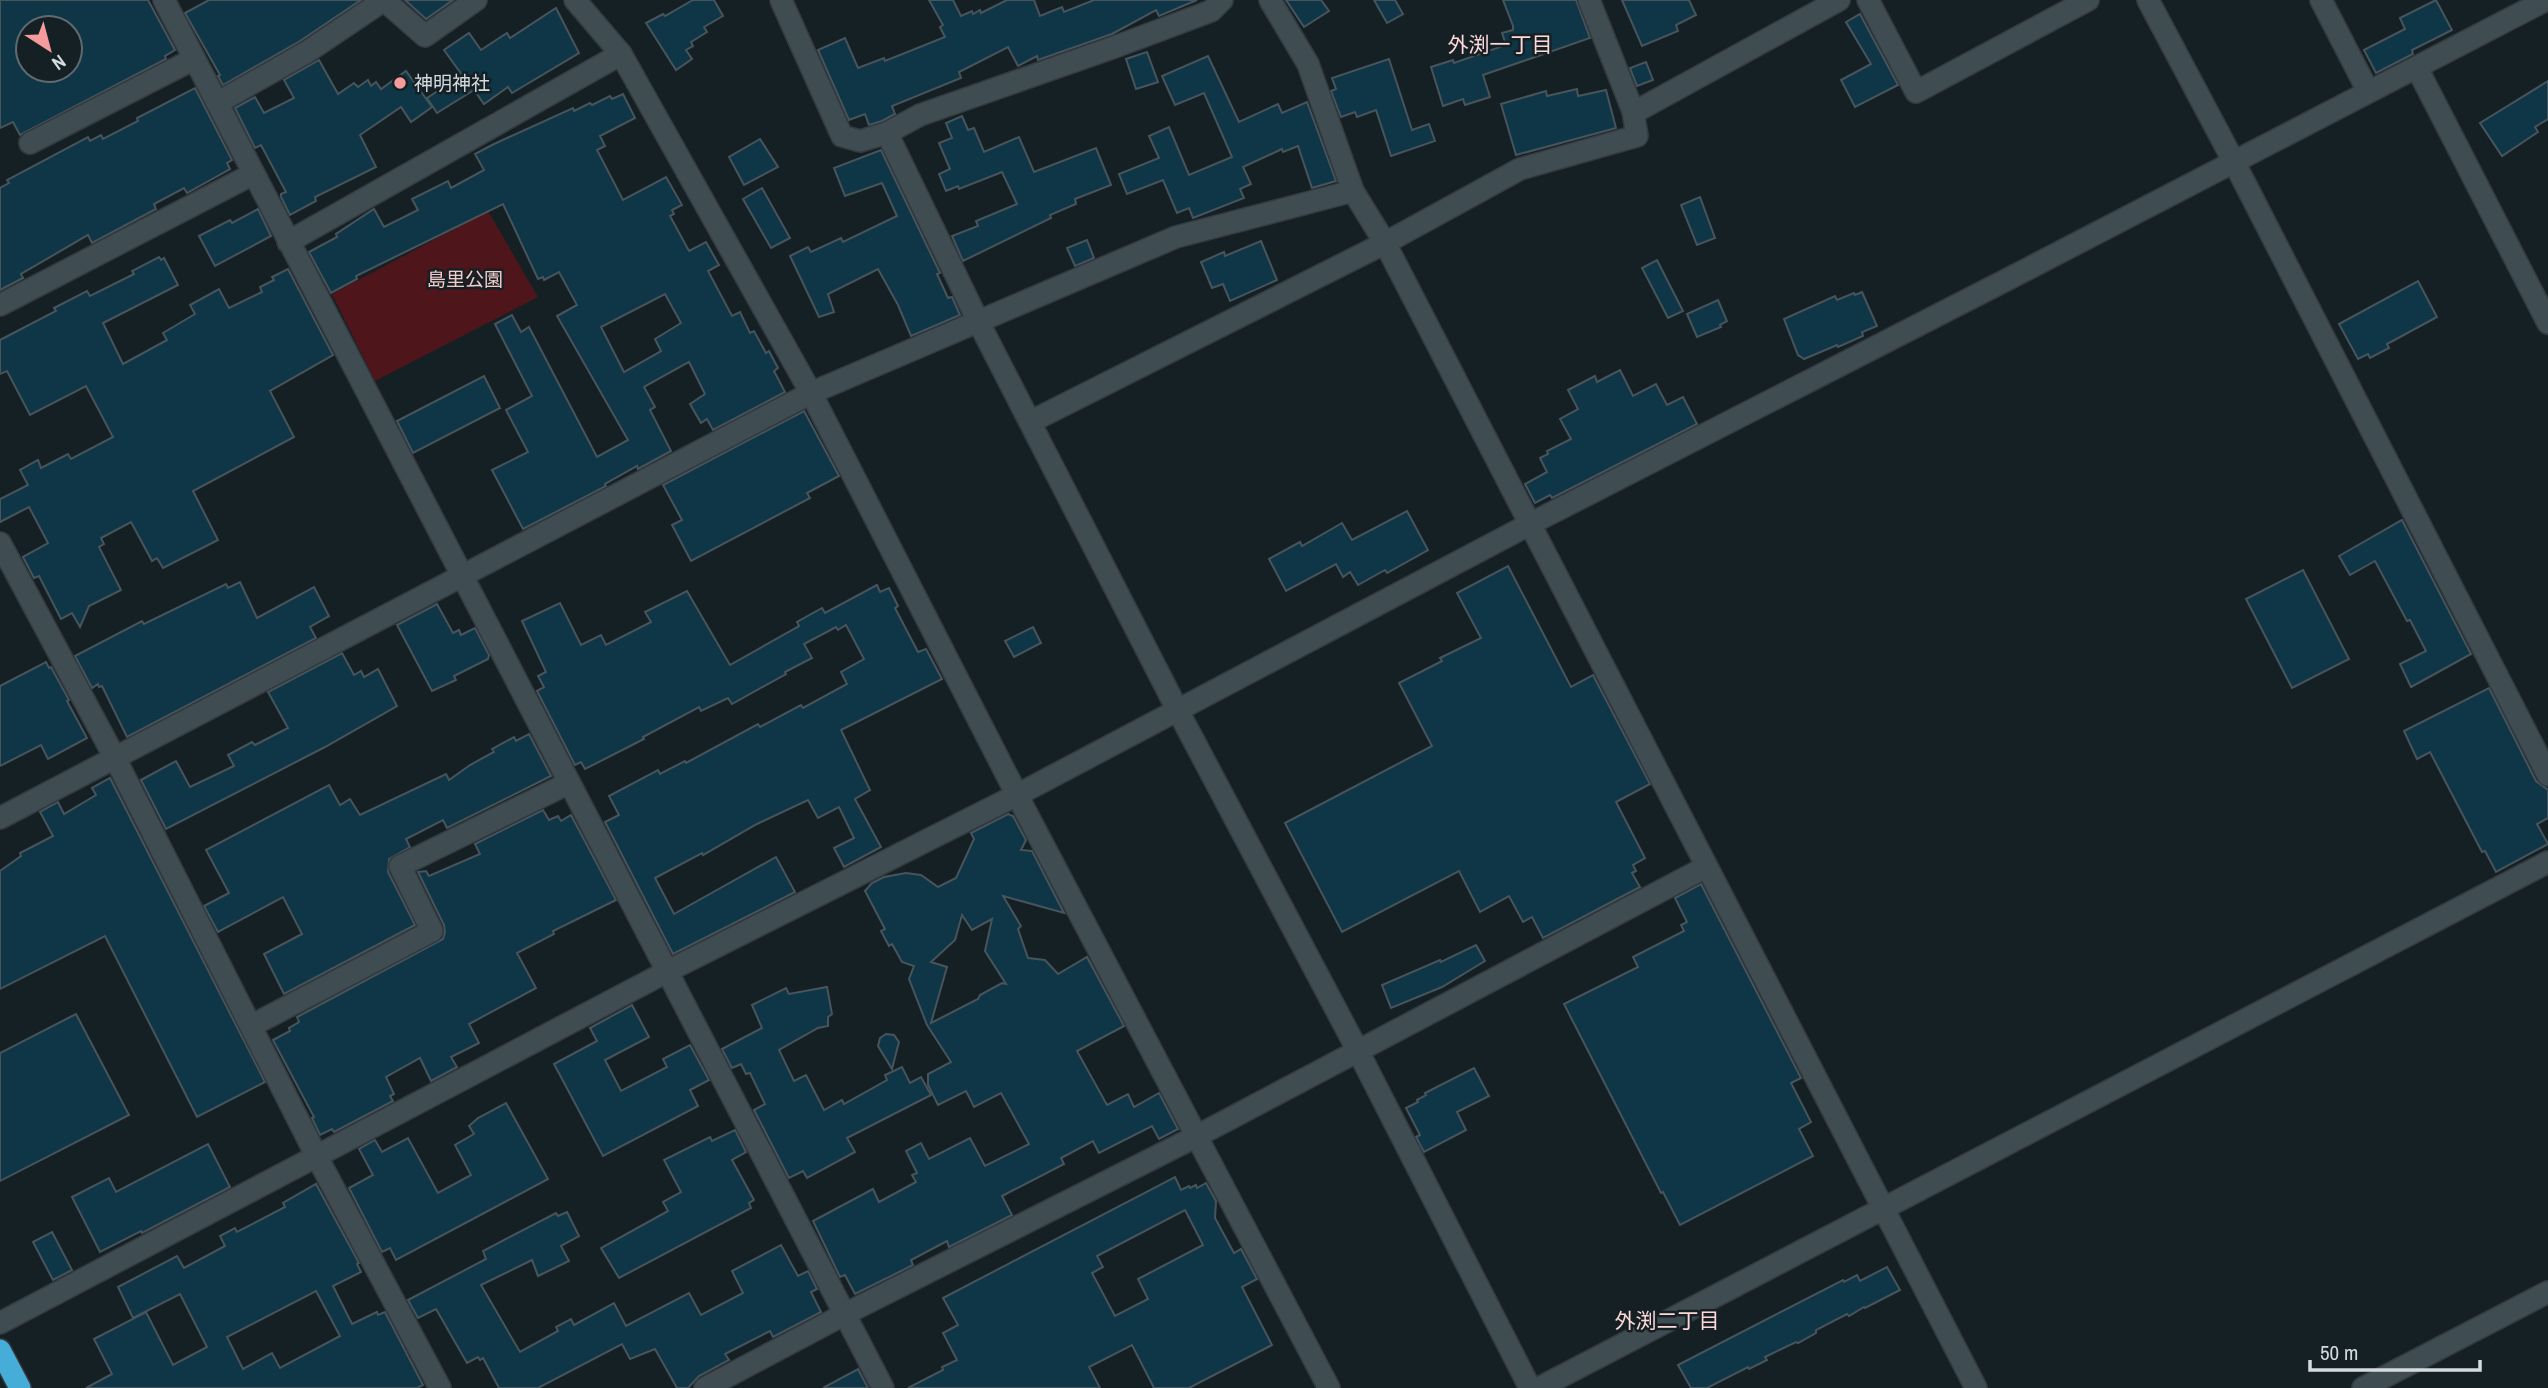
<svg xmlns="http://www.w3.org/2000/svg" width="2548" height="1388" font-family="'Archivo Narrow','Noto Sans JP',sans-serif">
<rect width="100%" height="100%" fill="#152025"/>
<path fill="#4e151a" d="M488,211L538,297L375,381L332,294Z"/>
<g fill="#0f3646" stroke="#48545b" stroke-width="2" fill-rule="evenodd">
<path d="M0,0H148L175,50L165,56L166,59L20,135L13,122L0,128ZM28,28H70V70H28Z"/>
<path d="M209,0H361L300,41L223,85L218,76L220,75L185,13Z"/>
<path d="M405,0H453L426,19Z"/>
<path d="M693,0H714L723,16L704,27L707,32L691,42L693,46L686,50L692,59L676,70L646,23L663,14L665,16Z"/>
<path d="M929,0H953L961,16L972,11L973,14L980,10L981,13L1007,0H1034L1040,16L1062,7L1064,12L1094,0H1197L1159,16L1156,10L1112,34L1038,60L1037,56L1018,66L1008,47L959,72L961,78L892,106L895,114L882,121L869,125L865,114L849,120L818,50L845,38L858,68L884,58L885,61L945,37L940,27L943,25Z"/>
<path d="M1286,0H1321L1329,11L1304,27Z"/>
<path d="M1374,0H1395L1403,14L1387,23Z"/>
<path d="M1503,0H1576L1590,38L1483,75L1490,97L1465,105L1463,99L1443,106L1431,67L1453,60L1454,63L1506,45L1502,33L1513,30V26Z"/>
<path d="M1622,0H1689L1696,15L1676,25L1678,31L1642,46Z"/>
<path d="M2436,0L2452,30L2412,50L2413,54L2376,73L2364,50L2405,29L2400,18Z"/>
<path d="M556,8L579,53L512,93L508,87L484,104L474,90L437,113L427,98L462,75L444,50L469,33L481,50L507,33L510,38Z"/>
<path d="M1860,14L1898,85L1855,107L1841,80L1871,64L1846,22Z"/>
<path d="M1147,52L1158,82L1136,89L1126,59Z"/>
<path d="M1208,56L1239,122L1278,104L1282,113L1307,102L1336,181L1312,188L1298,146L1283,152L1282,149L1243,167L1251,184L1240,189L1244,198L1193,218L1189,208L1177,213L1163,180L1127,194L1119,174L1159,158L1149,136L1169,127L1189,175L1232,157L1204,93L1175,105L1162,76Z"/>
<path d="M1389,59L1412,130L1429,124L1435,141L1391,156L1376,110L1357,117L1355,112L1341,117L1331,91L1336,89L1332,78Z"/>
<path d="M319,60L338,94L354,83L358,87L368,80L371,86L376,82L381,89L406,71L432,107L411,122L401,107L360,135L376,167L315,197L316,201L290,215L281,197V194L286,192L261,145L255,148L235,108L255,97L264,113L294,98L284,80Z"/>
<path d="M1646,62L1653,80L1637,86L1630,68Z"/>
<path d="M2548,81V119L2535,127L2538,132L2502,156L2480,123Z"/>
<path d="M195,88L232,160L227,163L230,169L187,193L184,188L154,204L156,209L92,243L88,235L21,274L23,278L0,290V188L9,183L7,180L88,137L90,141L101,135L103,139L138,121L137,118Z"/>
<path d="M1577,89L1578,96L1606,90L1616,128L1516,155L1501,104L1546,91L1547,96Z"/>
<path d="M623,94L635,118L600,136L605,146L597,150L623,200L666,177L682,205L672,210L674,214L670,216L689,251L706,242L719,265L708,271L732,316L740,312L750,333L754,331L766,353L769,351L778,368L774,371L785,392L713,430L707,419L701,423L690,404L705,394L689,362L644,387L655,407L650,410L671,451L638,469L637,466L605,484L606,486L523,529L492,470L528,452L506,410L532,396L495,324L512,315L521,332L529,327L597,457L628,440L557,316L577,305L559,272L544,280L543,277L538,279L503,204L356,276L357,279L331,293L309,252L337,237L336,234L374,209L384,227L418,210L412,199L448,181L451,188L484,170L475,154L494,144L573,108L574,111L590,103L592,105L610,96L612,99ZM665,294L681,323L655,339L661,351L624,372L601,327Z"/>
<path d="M962,116L968,130L974,128L984,152L1019,137L1034,172L1096,148L1111,185L1075,199L1076,204L1050,215L1051,218L963,261L952,236L978,226L976,221L1017,204L1002,172L959,189L958,186L946,191L939,174L950,169L939,143L952,138L946,123Z"/>
<path d="M760,139L778,167L744,185L729,157Z"/>
<path d="M881,150L940,273L937,274L948,298L952,297L960,315L911,336L898,305L878,269L828,294L834,312L819,317L790,256L808,247L811,252L841,238L843,242L897,216L882,183L845,196L834,168Z"/>
<path d="M762,188L790,238L771,248L743,199Z"/>
<path d="M1700,197L1715,238L1697,245L1681,205Z"/>
<path d="M258,209L271,236L215,266L199,236L230,220L232,223Z"/>
<path d="M1087,240L1094,258L1075,266L1067,248Z"/>
<path d="M1261,241L1277,280L1230,301L1223,284L1212,288L1201,262L1224,252L1225,256Z"/>
<path d="M159,257L161,260L164,258L178,285L103,323L123,364L167,340L163,333L195,314L190,305L219,289L229,308L262,292L260,287L274,280L272,277L288,269L333,355L270,391L294,437L193,491L218,540L163,568L157,558L152,561L131,522L101,538L104,544L99,547L121,590L89,606L80,627L72,613L61,619L39,576L34,578L23,557L48,543L29,507L0,522V499L28,485L20,470L38,460L41,468L68,454L71,459L113,437L86,386L30,415L7,371L0,374V340L56,311L54,308L87,291L90,296L134,274L132,271Z"/>
<path d="M1657,260L1683,311L1668,318L1642,268Z"/>
<path d="M2418,281L2437,317L2387,344L2389,348L2370,358L2368,354L2358,359L2339,324Z"/>
<path d="M1862,292L1877,326L1862,332L1863,336L1838,347L1837,345L1804,359L1798,355L1784,319L1835,296L1837,300L1854,293L1855,295Z"/>
<path d="M1718,300L1727,321L1720,325L1721,327L1697,337L1687,314Z"/>
<path d="M1620,370L1633,396L1656,384L1667,405L1683,397L1697,424L1552,498L1550,495L1535,503L1525,484L1547,472L1540,458L1548,454L1547,451L1571,439L1560,419L1578,409L1568,390L1595,376L1597,382Z"/>
<path d="M484,376L500,408L413,453L397,421Z"/>
<path d="M804,411L839,476L807,493L810,498L691,561L672,525L682,520L663,485Z"/>
<path d="M1407,511L1428,550L1387,573L1385,570L1358,585L1350,572L1343,577L1336,564L1286,591L1269,559L1300,542L1302,546L1342,523L1352,540Z"/>
<path d="M2402,520L2471,654L2411,687L2400,664L2426,651L2410,620L2407,621L2375,561L2350,575L2339,556Z"/>
<path d="M1508,566L1571,687L1593,675L1650,784L1616,802L1645,858L1633,865L1636,871L1632,873L1640,887L1543,938L1532,917L1523,922L1509,896L1480,912L1459,871L1342,932L1285,823L1432,746L1399,683L1442,661L1440,658L1481,638L1457,593Z"/>
<path d="M2303,570L2349,659L2292,688L2246,599Z"/>
<path d="M240,582L257,618L314,587L329,616L310,627L316,638L127,737L102,686L99,687L98,684L92,688L75,656L142,621L144,624L226,584L228,588Z"/>
<path d="M877,585L880,592L889,588L898,606L895,608L918,652L926,649L942,679L841,730L870,790L855,799L881,847L844,867L834,848L854,838L839,807L818,818L808,800L757,824L703,855L702,853L655,878L674,914L776,857L795,892L673,954L605,822L619,815L609,796L658,770L660,774L685,761L686,763L758,724L760,727L801,705L803,708L847,684L841,672L864,659L846,625L838,630L836,627L804,644L812,658L785,672L786,674L732,704L728,698L701,711L699,707L643,737L644,739L585,769L581,762L575,765L537,691L544,687L538,676L546,672L522,621L560,603L581,645L601,635L606,645L651,622L645,612L687,591L730,665L799,626L797,622L822,608L825,613Z"/>
<path d="M437,604L453,633L459,630L461,635L475,628L489,655L488,659L454,676L456,680L432,691L397,625Z"/>
<path d="M1033,627L1041,643L1014,657L1005,641Z"/>
<path d="M342,653L354,675L361,671L364,677L378,669L397,706L325,747L166,829L141,780L176,761L190,787L234,766L228,755L252,742L255,745L288,728L268,692Z"/>
<path d="M46,662L49,668L51,667L69,700L67,701L87,738L48,759L41,745L0,766V686Z"/>
<path d="M2489,688L2536,781L2548,790V818L2537,824L2548,844L2496,872L2485,851L2482,852L2430,752L2417,759L2404,731Z"/>
<path d="M529,734L551,776L447,828L443,820L406,839L410,847L389,859L388,872L415,925L284,994L264,954L302,934L283,897L218,932L204,906L229,893L206,850L329,785L340,805L350,799L360,815L446,774L449,780L470,765L494,752L492,749L514,737L516,741Z"/>
<path d="M110,778L265,1082L197,1117L105,936L0,989V871L21,856L20,853L53,836L40,812L58,802L64,814L96,795L92,788Z"/>
<path d="M543,810L549,820L558,816L561,821L571,815L616,900L553,931L554,934L517,953L536,988L469,1024L479,1043L451,1057L457,1067L431,1081L420,1058L386,1077L394,1094L390,1096L393,1101L334,1132L332,1129L320,1135L312,1118L314,1117L273,1040L290,1031L289,1028L299,1022L297,1017L443,939L445,932L444,925L418,872L426,871L429,876L480,854L475,844Z"/>
<path d="M1008,814L1013,816L1026,840L1021,850L1032,851L1064,913L1003,896L1021,926L1018,929L1028,958L1045,960L1058,974L1087,957L1124,1026L1077,1051L1107,1105L1128,1094L1134,1107L1159,1093L1178,1129L1159,1139L1152,1126L1099,1153L1093,1141L1061,1158L1064,1164L1002,1196L1012,1215L949,1247L947,1241L911,1260L913,1265L855,1294L845,1275L840,1277L813,1221L873,1189L879,1202L916,1182L912,1175L917,1173L906,1151L921,1143L929,1159L970,1138L985,1166L1029,1144L1001,1093L974,1107L966,1091L938,1105L928,1085V1074L951,1062L927,1025L909,979L914,966L902,962L892,944L889,946L881,931L885,929L865,891L872,883L884,877L906,873L921,875L938,887L956,878L974,839L971,833ZM962,915L972,930L992,919L985,951L1006,984L1002,983L980,995L978,999L931,1023L947,967L931,962L955,940Z"/>
<path d="M1701,884L1801,1078L1791,1083L1811,1122L1799,1129L1813,1156L1680,1225L1663,1192L1661,1193L1564,1004L1638,967L1633,957L1684,931L1681,925L1687,922L1675,898Z"/>
<path d="M1476,945L1485,961L1442,987L1391,1008L1382,985L1440,960L1441,962Z"/>
<path d="M827,987L832,1014L828,1017V1026L818,1028L779,1050L794,1081L806,1075L824,1110L842,1100L844,1104L887,1080L885,1075L902,1067L910,1083L921,1077L931,1095L847,1138L855,1152L807,1178L803,1171L789,1178L754,1110L765,1104L750,1073L746,1074L741,1064L732,1068L722,1049L762,1028L752,1005L786,988L789,994Z"/>
<path d="M632,1005L649,1037L605,1060L621,1091L667,1067L663,1059L690,1045L709,1080L690,1090L698,1106L603,1156L554,1064L597,1041L590,1028Z"/>
<path d="M76,1014L129,1115L0,1181V1053Z"/>
<path d="M886,1034L894,1035L899,1042L892,1069L878,1046L880,1038Z"/>
<path d="M1474,1068L1489,1096L1457,1112L1466,1130L1424,1152L1416,1137L1420,1135L1406,1108L1418,1102L1417,1100L1426,1095L1425,1093Z"/>
<path d="M506,1103L548,1179L396,1260L390,1248L382,1252L349,1188L373,1175L359,1149L375,1140L382,1152L408,1138L438,1193L471,1175L455,1145L474,1134L469,1126L478,1118Z"/>
<path d="M735,1130L746,1152L732,1160L754,1200L749,1203L751,1208L619,1278L601,1248L668,1211L663,1202L681,1192L664,1160L710,1137L712,1141Z"/>
<path d="M208,1144L230,1187L142,1233L141,1231L100,1252L72,1197L109,1178L116,1192Z"/>
<path d="M1175,1177L1181,1190L1189,1186L1190,1188L1196,1185L1197,1188L1206,1183L1216,1201L1215,1218L1234,1253L1241,1249L1257,1279L1242,1287L1272,1345L1189,1388H1154L1132,1345L1089,1367L1100,1388H908L943,1370L942,1367L957,1360L943,1333L958,1325L943,1298ZM1185,1210L1203,1245L1138,1279L1148,1299L1115,1316L1092,1273L1103,1267L1097,1256Z"/>
<path d="M316,1184L359,1263L357,1264L361,1272L333,1286L352,1324L377,1312L378,1315L385,1312L423,1385L417,1388H86L112,1374L94,1339L146,1312L173,1365L207,1347L180,1294L133,1318L118,1287L177,1256L184,1268L225,1246L220,1236L235,1228L237,1232L285,1207L283,1203ZM316,1291L340,1336L280,1368L272,1353L243,1369L227,1337Z"/>
<path d="M567,1212L579,1236L561,1246L569,1261L538,1276L532,1260L481,1285L520,1352L558,1331L556,1327L571,1319L574,1325L614,1303L626,1326L689,1293L701,1315L743,1293L732,1271L781,1245L798,1276L808,1271L817,1289L811,1292L821,1312L773,1337L770,1331L725,1354L729,1360L699,1376L688,1388H677L655,1349L630,1359L622,1344L538,1388H499L483,1358L480,1360L478,1357L467,1363L436,1309L418,1318L408,1300L486,1259L483,1251L556,1213L558,1216Z"/>
<path d="M52,1232L72,1270L53,1280L33,1242Z"/>
<path d="M1887,1267L1900,1290L1865,1308L1864,1307L1849,1316L1847,1314L1816,1330V1333L1798,1343L1796,1342L1765,1357L1767,1360L1749,1369L1748,1367L1707,1388H1691L1678,1365L1843,1280L1844,1282L1857,1275L1860,1281Z"/>
<path d="M858,1369L868,1388H823Z"/>
</g>
<g fill="none" stroke-linecap="round" stroke-linejoin="round">
<g stroke="#343b40" stroke-width="24">
<g id="street">
<path d="M164,0L883,1388"/>
<path d="M384,0L425,36L476,0"/>
<path d="M575,0L621,54L811,393L1017,795L1329,1388"/>
<path d="M781,0L842,136L860,141L887,133L920,115L1112,48L1211,11L1222,0"/>
<path d="M1270,0L1308,64L1353,191L1385,243L1976,1388"/>
<path d="M1868,0L1916,92L2088,0"/>
<path d="M2148,0L2234,162L2548,775"/>
<path d="M2321,0L2368,91"/>
<path d="M2417,68L2548,323"/>
<path d="M217,103L307,52L384,0"/>
<path d="M1633,111L1642,108L1839,0"/>
<path d="M887,133L978,321L1177,709L1358,1051L1530,1388"/>
<path d="M30,143L194,59"/>
<path d="M288,242L621,54"/>
<path d="M0,305L253,174"/>
<path d="M1030,422L1385,243L1520,169L1637,136L1633,111L1589,0"/>
<path d="M0,543L115,758L316,1155L440,1388"/>
<path d="M0,818L811,393L1176,237L1353,191"/>
<path d="M251,1026L432,931L400,866L569,783"/>
<path d="M0,1323L668,971L1017,795L1528,525L2012,277L2546,0"/>
<path d="M705,1388L845,1314L1197,1136L1706,867"/>
<path d="M1539,1388L2548,862"/>
<path d="M2363,1388L2548,1292"/>
</g>
</g>
<g stroke="#343b40" stroke-width="24">
<path id="highway" d="M0,1350L20,1388"/>
</g>
<use href="#street" stroke="#3f4c52" stroke-width="21"/>
<use href="#highway" stroke="#46acd8" stroke-width="21"/>
</g>
<circle fill="#f59b9c" stroke="#152025" stroke-width="2.5" cx="400" cy="83" r="7"/>
<g text-anchor="middle" stroke-width="5" stroke-linejoin="round" paint-order="stroke">
<g font-size="19" fill="#d4dbdf" stroke="#152025" text-anchor="start">
<text x="414" y="90">神明神社</text>
</g>
<g font-size="19" fill="#f4cbca" stroke="#152025">
<text x="465" y="286">島里公園</text>
</g>
<g font-size="21" fill="#fcd8d8" stroke="#152025">
<text x="1500" y="52">外渕一丁目</text>
<text x="1667" y="1328">外渕二丁目</text>
</g>
</g>
<g transform="translate(49 49) rotate(144)"><circle r="33" fill="#152025" stroke="#616b6f" stroke-width="2"/>
<path d="M0-5L12 26L0 18L-12 26Z" fill="#f59b9c"/>
<text y="-10" font-size="19" font-weight="bold" text-anchor="middle" fill="#d4dbdf">N</text>
</g>
<path d="M2310 1360v10h170v-10" fill="none" stroke="#d4dbdf" stroke-width="3.5"/>
<text x="2320" y="1360" font-size="21" fill="#d4dbdf" stroke="#152025" stroke-width="5" paint-order="stroke">50 m</text>
</svg>
